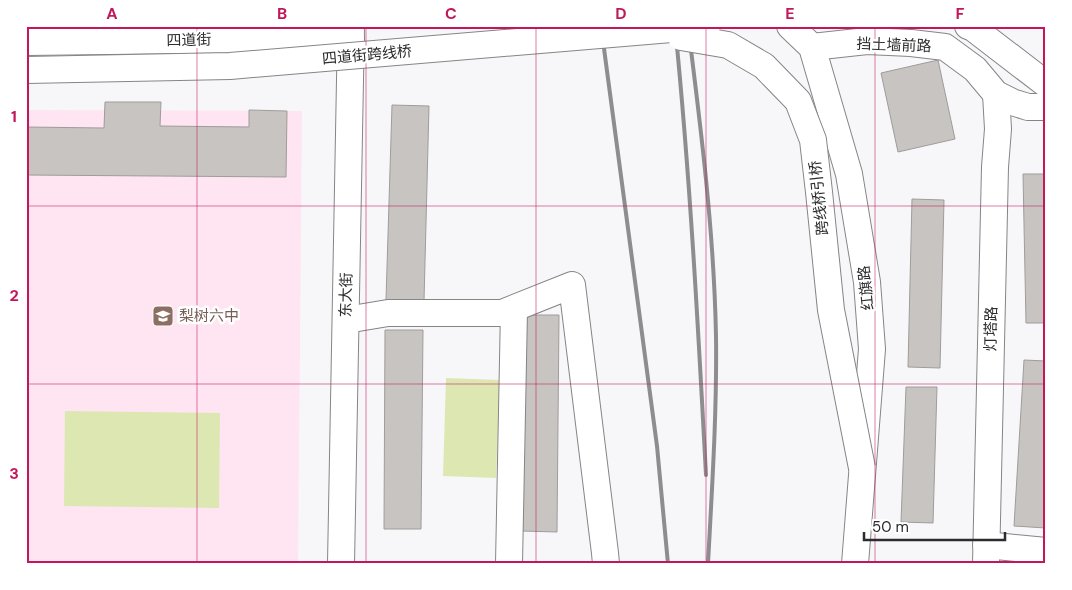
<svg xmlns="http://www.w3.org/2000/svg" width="1072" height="590" font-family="'DM Sans','Noto Sans SC',sans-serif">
<rect width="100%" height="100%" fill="#f7f7fa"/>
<path fill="#fee5f1" d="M26,110L302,111L298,564H26Z"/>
<g fill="#dde7b2">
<path d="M446,378L500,380L496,478L443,476Z"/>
<path d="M65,411L220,413L219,508L64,506Z"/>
</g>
<g fill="#c7c4c2" stroke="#9f9c9a">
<path d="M938,60L955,139L898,152L881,73Z"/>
<path d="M105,102H161L160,126L249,127V110L287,111L286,177L26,175V127L104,128Z"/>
<path d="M392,105L429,106L424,301L386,300Z"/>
<path d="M1023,174H1046V323H1026Z"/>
<path d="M912,199L944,200L940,368L908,367Z"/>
<path d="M523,315H559L557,532L521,531Z"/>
<path d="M385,330H423L421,529H384Z"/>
<path d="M1024,360L1046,361V528L1014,526Z"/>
<path d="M906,387H937L933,523L901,522Z"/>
</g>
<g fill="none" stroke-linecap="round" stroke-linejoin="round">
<g stroke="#858587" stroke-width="28">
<g id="minor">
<path d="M790,26L812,47L849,174L867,282L872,349L855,564"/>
<path d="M968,26L973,28L1046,84"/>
<path d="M26,42L351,38"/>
<path d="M812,47L867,41L911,43L945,47L975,69L996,94L1012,102L1028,107H1046"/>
<path d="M346,320L388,313H502L572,285L605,553L606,564"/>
<path d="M986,545L1046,551"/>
<path d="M341,564L351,26"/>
<path d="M509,564L514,309"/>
<path d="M986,564L995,167L998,129L996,94"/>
</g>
</g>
<use href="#minor" stroke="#fff" stroke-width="26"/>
<g stroke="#8d8d8f" stroke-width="4">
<path d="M601,26L657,446L668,564"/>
<path d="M675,26C690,176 698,325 706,475"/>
<path d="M688,26C701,129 714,232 716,336C717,412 712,488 708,564"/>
</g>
<g stroke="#858587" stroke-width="28" stroke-linecap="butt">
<g id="minor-bridge">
<path d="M681,37L728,45L764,66L798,101L813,140L819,192L831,310L862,468"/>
<path d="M26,70L230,66L707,26"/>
</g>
</g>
<use href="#minor-bridge" stroke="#fff" stroke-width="26"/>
</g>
<path fill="none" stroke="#c2185b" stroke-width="1" stroke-opacity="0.55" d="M197,26V564M366,26V564M536,26V564M706,26V564M875,26V564M26,206H1046M26,384H1046"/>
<defs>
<g id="school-square" transform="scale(1.125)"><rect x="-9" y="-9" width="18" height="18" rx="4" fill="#8d6e63" stroke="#fff"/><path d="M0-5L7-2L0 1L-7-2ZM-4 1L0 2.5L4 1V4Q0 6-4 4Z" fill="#fff"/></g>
</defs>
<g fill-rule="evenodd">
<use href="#school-square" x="163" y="316"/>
</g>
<g text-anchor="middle" stroke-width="5" stroke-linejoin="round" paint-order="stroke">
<g font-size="15" fill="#2c2c2e" stroke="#fff">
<text transform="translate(189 40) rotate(-1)" y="5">四道街</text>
<text transform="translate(894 45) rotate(2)" y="5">挡土墙前路</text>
<text transform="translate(367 55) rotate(-5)" y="5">四道街跨线桥</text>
<text transform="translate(819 198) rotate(-96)" y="5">跨线桥引桥</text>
<text transform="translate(866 288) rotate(-96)" y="5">红旗路</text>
<text transform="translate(346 295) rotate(-89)" y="5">东大街</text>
<text transform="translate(991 329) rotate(-89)" y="5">灯塔路</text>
</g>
<g font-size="15" fill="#785e54" stroke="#fff" text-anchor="start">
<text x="179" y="321">梨树六中</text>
</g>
</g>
<rect width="1072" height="590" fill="none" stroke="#ffffff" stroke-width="55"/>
<path d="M864 532v8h141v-8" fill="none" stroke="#2c2c2e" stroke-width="2.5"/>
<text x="872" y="532" font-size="15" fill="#2c2c2e" stroke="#ffffff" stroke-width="4" paint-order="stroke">50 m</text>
<rect x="28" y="28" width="1016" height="534" fill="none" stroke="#c2185b" stroke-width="2"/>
<g font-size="16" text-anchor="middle" font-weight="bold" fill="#c2185b">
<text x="112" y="19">A</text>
<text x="282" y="19">B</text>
<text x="451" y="19">C</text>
<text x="621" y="19">D</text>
<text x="790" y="19">E</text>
<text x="960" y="19">F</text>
<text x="14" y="122">1</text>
<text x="14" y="301">2</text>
<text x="14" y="479">3</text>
</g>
</svg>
